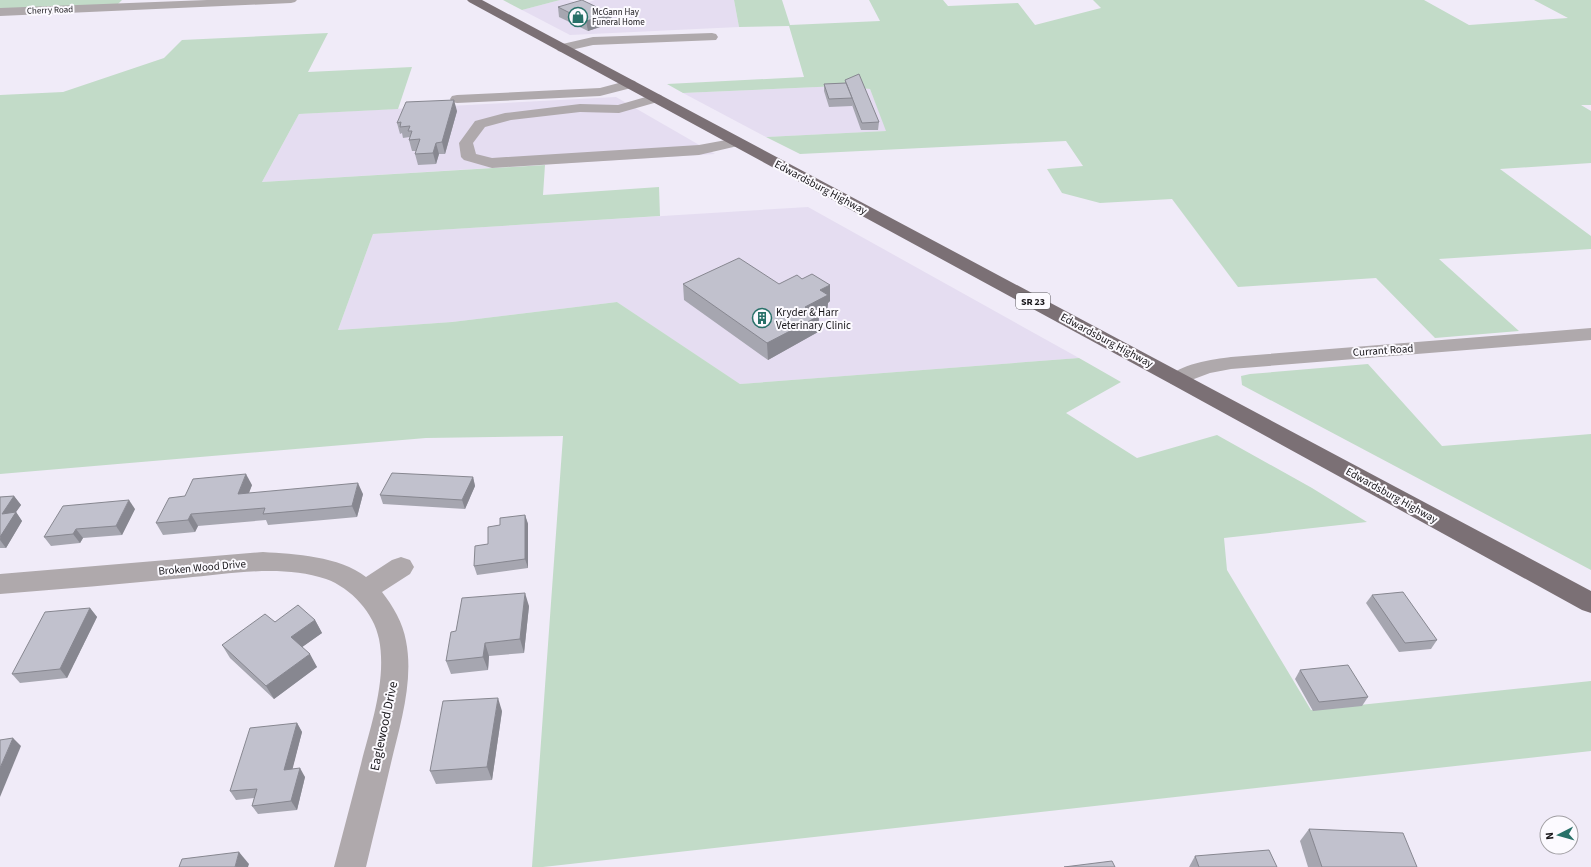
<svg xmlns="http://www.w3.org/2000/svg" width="1591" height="867" font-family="'Source Sans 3',sans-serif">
<rect width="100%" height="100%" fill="#f0ebf8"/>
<g fill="#e5ddf1">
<path d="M560,0H568L583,4L595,0H734L739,27L570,35L522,10Z"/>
<path d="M840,86L870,89L887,131L766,137L683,93Z"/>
<path d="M616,97L715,154L262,182L299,114Z"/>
<path d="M808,207L1079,358L740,384L617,302L452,322L338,330L373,234Z"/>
</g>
<g fill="#c2dbc8">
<path d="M0,0H122L117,5L0,10Z"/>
<path d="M503,0H560L522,10Z"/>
<path d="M734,0H782L790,25L880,21L869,0H943L948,6L1018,3L1035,25L1101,8L1093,0H1424L1469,25L1568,18L1534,0H1591V105H1581L1591,111V163L1500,169L1591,236V249L1439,259L1519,331L1435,338L1376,278L1238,287L1172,199L1100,203L1062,193L1047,169L1083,166L1066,141L800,154L766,137L886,131L870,89L840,86L683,93L667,84L804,77L789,26L739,27Z"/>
<path d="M328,33L308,72L412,67L398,109L299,114L262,182L545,165L543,195L659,187L660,216L373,234L338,330L452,322L617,302L740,384L1079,358L1121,382L1066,413L1137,458L1217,435L1312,488L1367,522L1224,538L1227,570L1311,710L1591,681V751L543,867H532L563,436L426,438L0,474V95L63,92L164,58L182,40Z"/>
<path d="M1368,364L1442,446L1591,434V570L1242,385L1241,376L1250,374Z"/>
</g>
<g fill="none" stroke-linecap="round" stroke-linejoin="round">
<g fill="#afa9ac" fill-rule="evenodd">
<path d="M207,0H297L295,2L291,3L0,16V8Z"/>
<path d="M712,33L716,34L718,37L716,40L593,45L562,52L558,51L556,48L558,45L593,37Z"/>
<path d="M630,80L635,81L637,84L635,87L600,96L457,103L452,102L450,99L452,96L457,95L600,88Z"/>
<path d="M656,94L661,95L663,98L661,101L619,113L580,112L511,120L485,127L473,143L476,154L492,158L699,145L737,138L742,139L744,142L742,145L699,155L492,168L464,160L461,157L459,143L475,121L505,113L580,104L618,105Z"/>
<path d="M1591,328V340L1231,369L1210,373L1178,385L1171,384L1168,379C1177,364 1214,359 1231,357Z"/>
<path d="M263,552C295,554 339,556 366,577L392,560L401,557L410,560L414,567L410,574L382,592C393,606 403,623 406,641C414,681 400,725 391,763C383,798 374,832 366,867H334C343,833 352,798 361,764C371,725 387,680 379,639C374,613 351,588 326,579C281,564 229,574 184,578C123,584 61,589 0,594V574Z"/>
</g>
<path fill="#7b7075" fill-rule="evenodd" d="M467,0H482L1591,591V613L1582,610L1171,384L469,2Z"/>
</g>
<g fill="#a6a6b0">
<path d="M558,7L611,14L612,23L588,31L559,17Z"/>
<path d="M845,80L879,122L878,130H861L852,105V106L829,107L824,91V84L845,83Z"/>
<path d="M457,111L445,154H439L436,164L418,165L415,154L416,151H412L409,140L410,137L403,138L402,133L400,134L397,123Z"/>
<path d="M802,279L830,285V301L828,303L827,312L819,316L818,332L768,360L684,300L683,284H779Z"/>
<path d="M473,477L475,486L465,509L383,504L380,495Z"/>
<path d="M252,485L249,493L363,494L357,517L268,525L266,520L198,526L195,532L163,535L156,523L185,496Z"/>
<path d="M14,496L21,505L16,512L22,521L6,548H0V497Z"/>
<path d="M135,509L122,535L83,538L80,543L51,546L44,537Z"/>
<path d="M525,515L528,524V568L477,575L474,566L500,525Z"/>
<path d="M1372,595L1437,640L1431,649L1399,652L1366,603Z"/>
<path d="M529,606L524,653L489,656L488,670L451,674L446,661L456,631Z"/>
<path d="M90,608L97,617L67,678L20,683L12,674Z"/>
<path d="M315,620L322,633L302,647L317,667L274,699L230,658L222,645L275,622Z"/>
<path d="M1300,670L1368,697L1362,706L1313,711L1295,679Z"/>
<path d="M502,711L492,780L436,784L430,771Z"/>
<path d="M297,723L302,732L292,769L305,777L297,810L258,814L252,806L254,798L236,800L230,791Z"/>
<path d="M1309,829L1417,867H1308L1300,841Z"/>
<path d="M1195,856L1277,867H1189Z"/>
</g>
<g fill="#878790">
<path d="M611,14L612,23L588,31L586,21Z"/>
<path d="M454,100L457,111L445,154L442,142Z"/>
<path d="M436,143L439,154L436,164L433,153Z"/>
<path d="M830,285V301L828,303L827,312L819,316L818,332L768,360L767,343L805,307L820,290Z"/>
<path d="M246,474L252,485L244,505L238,494Z"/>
<path d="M473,477L475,486L465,509L462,500Z"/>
<path d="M358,483L363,494L357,517L352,506Z"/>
<path d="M14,496L21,505L16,512L22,521L6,548L0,540L2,514Z"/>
<path d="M129,500L135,509L122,535L116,526Z"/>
<path d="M191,514L198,526L195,532L188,520Z"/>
<path d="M525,515L528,524V568L525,559Z"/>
<path d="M76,529L83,538L80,543L73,534Z"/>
<path d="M525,593L529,606L524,653L520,639Z"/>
<path d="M90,608L97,617L67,678L60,669Z"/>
<path d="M315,620L322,633L298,650L291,637Z"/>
<path d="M485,643L489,656L488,670L483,657Z"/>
<path d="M310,654L317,667L274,699L266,686Z"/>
<path d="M498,698L502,711L492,780L487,767Z"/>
<path d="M297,723L302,732L290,779L284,770Z"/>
<path d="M13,738L21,746L0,797V768Z"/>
<path d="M300,768L305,777L297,810L291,801Z"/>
<path d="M239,852L249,864L248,867H235Z"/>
</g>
<g fill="#c1c1cd" stroke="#878790">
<path d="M582,0L611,14L586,21L558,7Z"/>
<path d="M859,74L879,122L862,123L845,80Z"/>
<path d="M846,83L852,98L829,99L824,84Z"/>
<path d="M454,100L442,142L436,143L433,153L415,154L420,139L409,140L412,131H408L410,126L400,127L401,122L397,123L406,102Z"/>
<path d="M739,258L779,284L797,275L802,279L812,274L830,285L820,290L828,295L805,307L819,316L767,343L683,284Z"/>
<path d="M392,473L473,477L462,500L380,495Z"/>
<path d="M246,474L238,494L358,483L352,506L263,514L265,508L191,514L188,520L156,523L169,498L185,496L193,479Z"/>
<path d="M14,496L2,514L16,512L0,537V497Z"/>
<path d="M129,500L116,526L76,529L73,534L44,537L63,506Z"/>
<path d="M525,515V559L474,566L475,546L488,544V527L500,525V518Z"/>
<path d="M1403,592L1437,640L1405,643L1372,595Z"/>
<path d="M525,593L520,639L485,643L483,657L446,661L451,632L456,631L462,598Z"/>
<path d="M298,605L315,620L291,637L310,654L266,686L222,645L265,614L275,622Z"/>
<path d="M90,608L60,669L12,674L45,612Z"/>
<path d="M1348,665L1368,697L1319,702L1300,670Z"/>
<path d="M498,698L487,767L430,771L443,701Z"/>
<path d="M297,723L284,770L300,768L291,801L252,806L257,789L230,791L250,728Z"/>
<path d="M13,738L0,768V740Z"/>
<path d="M1309,829L1403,833L1417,867H1322Z"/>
<path d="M1269,850L1277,867H1199L1195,856Z"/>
<path d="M239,852L235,867H179L182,859Z"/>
<path d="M1112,861L1115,867H1064Z"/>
</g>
<defs>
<g id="shop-ring" transform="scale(1)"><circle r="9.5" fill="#fcfaff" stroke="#287169" stroke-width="1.5"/><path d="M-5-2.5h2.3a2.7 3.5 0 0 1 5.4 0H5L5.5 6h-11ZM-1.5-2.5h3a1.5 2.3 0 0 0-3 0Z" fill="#287169"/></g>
<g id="building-ring" transform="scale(1)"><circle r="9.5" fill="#fcfaff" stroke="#287169" stroke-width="1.5"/><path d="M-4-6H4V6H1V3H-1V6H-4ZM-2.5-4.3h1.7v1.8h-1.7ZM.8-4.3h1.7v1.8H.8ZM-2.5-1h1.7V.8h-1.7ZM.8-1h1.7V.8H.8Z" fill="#287169"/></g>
</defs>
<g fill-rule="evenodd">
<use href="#shop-ring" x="578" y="17"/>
<use href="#building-ring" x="762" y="318"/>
</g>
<g text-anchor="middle" stroke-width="4" stroke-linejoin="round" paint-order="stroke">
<g font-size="9" fill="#18161a" stroke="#fcfaff">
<text transform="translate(50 10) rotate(-2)" y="3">Cherry Road</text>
</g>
<g font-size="9" fill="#18161a" stroke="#fcfaff" text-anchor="start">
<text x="592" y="15">McGann Hay<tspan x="592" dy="10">Funeral Home</tspan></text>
</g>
<rect fill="#fcfaff" stroke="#5c5a5f" stroke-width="1" x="1016" y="293" width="34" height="16" rx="3"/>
<g font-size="10" font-weight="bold" fill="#18161a">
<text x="1033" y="305">SR 23</text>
</g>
<g font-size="11" fill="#18161a" stroke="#fcfaff">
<text transform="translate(821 187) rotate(28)" y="4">Edwardsburg Highway</text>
<text transform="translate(1107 340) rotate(28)" y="4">Edwardsburg Highway</text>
<text transform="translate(1383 350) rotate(-4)" y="4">Currant Road</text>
<text transform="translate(1392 495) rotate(29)" y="4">Edwardsburg Highway</text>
<text transform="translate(202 567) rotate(-5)" y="4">Broken Wood Drive</text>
</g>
<g font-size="11" fill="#18161a" stroke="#fcfaff" text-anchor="start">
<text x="776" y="316">Kryder &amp; Harr<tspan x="776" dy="13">Veterinary Clinic</tspan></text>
</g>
<g font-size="13" fill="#18161a" stroke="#fcfaff">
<text transform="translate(383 726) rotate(-78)" y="5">Eaglewood Drive</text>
</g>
</g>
<g transform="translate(1559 835) rotate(264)"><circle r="19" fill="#fcfaff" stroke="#a19fa3"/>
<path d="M0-3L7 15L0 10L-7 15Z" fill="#287169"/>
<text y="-6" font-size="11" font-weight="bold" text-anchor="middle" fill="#18161a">N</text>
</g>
</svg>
